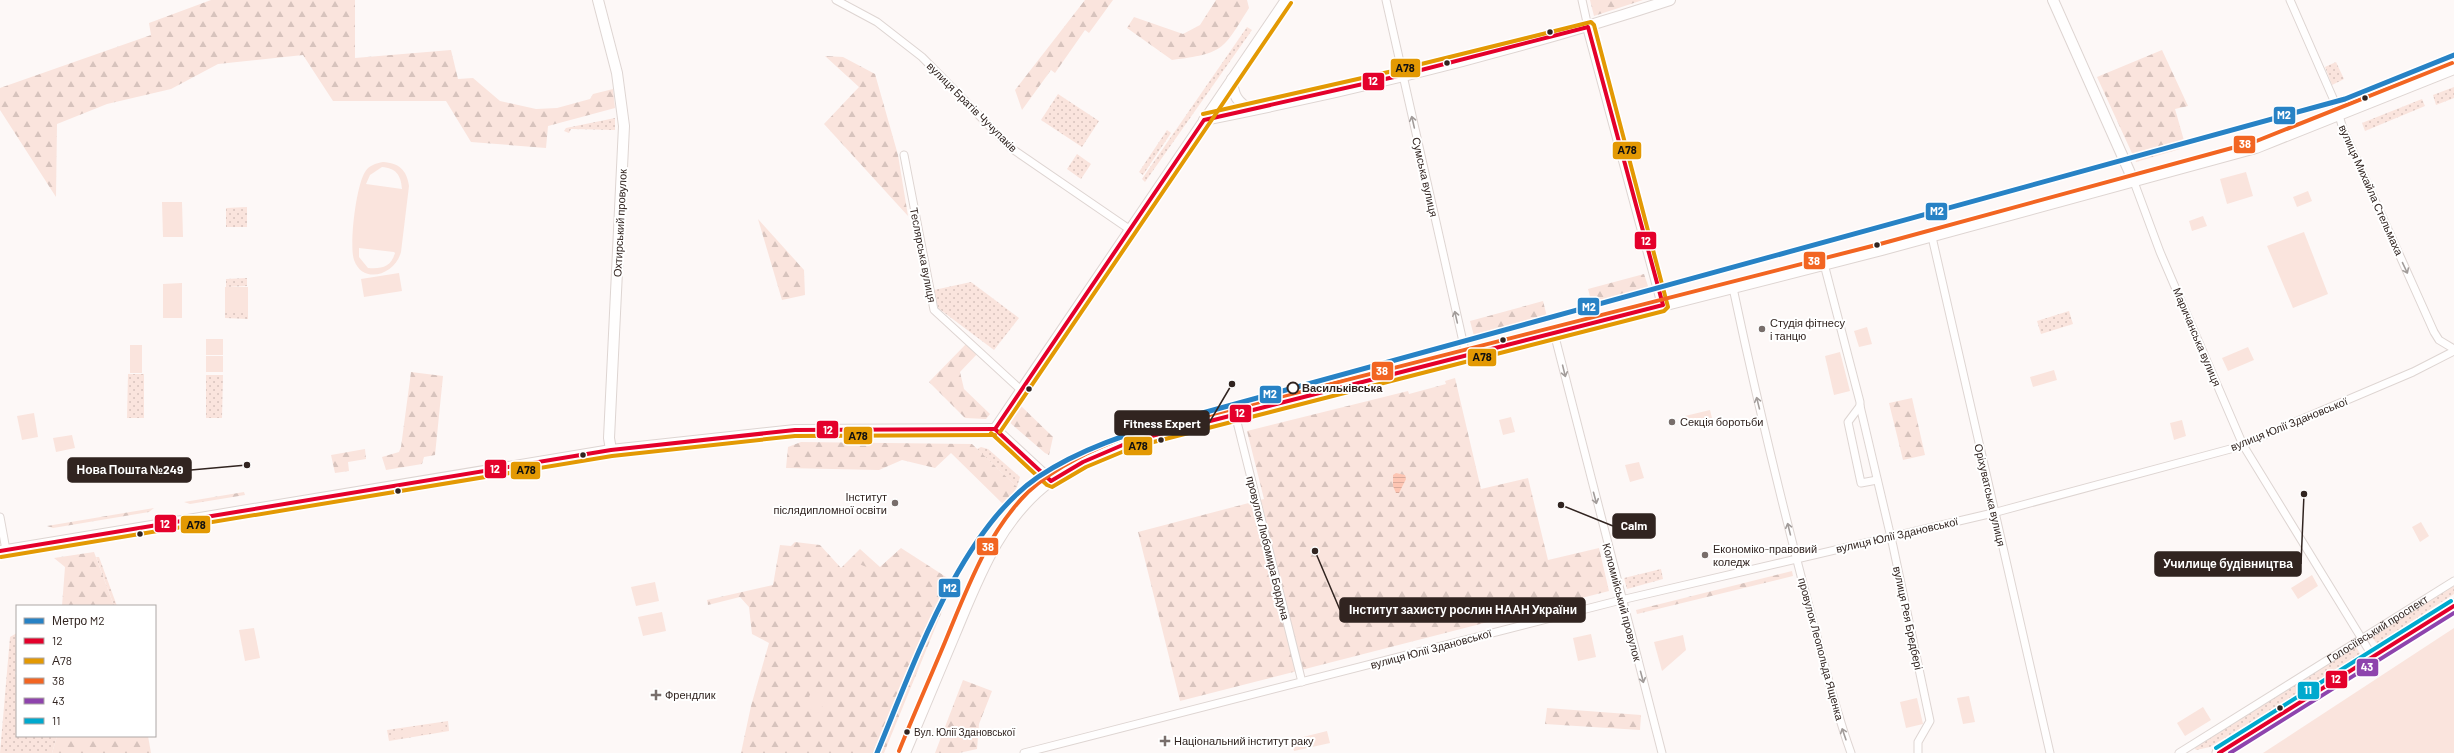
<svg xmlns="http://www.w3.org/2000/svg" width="2454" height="753" font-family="Barlow,sans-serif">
<defs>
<pattern id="grass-dots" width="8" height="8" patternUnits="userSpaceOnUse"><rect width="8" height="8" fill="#fae4dd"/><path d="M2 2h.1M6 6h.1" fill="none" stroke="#d7c3bd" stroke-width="1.8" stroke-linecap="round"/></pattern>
<pattern id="forest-firs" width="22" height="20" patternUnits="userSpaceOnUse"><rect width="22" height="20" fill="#fae4dd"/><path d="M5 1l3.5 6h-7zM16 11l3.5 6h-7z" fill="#d7c3bd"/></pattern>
<pattern id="water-rules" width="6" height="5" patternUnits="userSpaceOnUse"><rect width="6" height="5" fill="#fdc5b3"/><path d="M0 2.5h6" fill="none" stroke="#d9a99a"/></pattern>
</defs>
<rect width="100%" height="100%" fill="#fdf8f7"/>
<g fill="url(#grass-dots)">
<path d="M1247,27L1252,30L1145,182L1142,179L1144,176Z"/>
<path d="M2336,62L2344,79L2332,85L2325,67Z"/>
<path d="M2454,87V98L2436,105L2433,95Z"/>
<path d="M1058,94L1099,121L1082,147L1041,120Z"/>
<path d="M2422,99L2425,106L2365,131L2362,123Z"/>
<path d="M615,118V130L571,129L569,133L564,131L566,128Z"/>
<path d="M1167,130L1171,133L1143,175L1139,172Z"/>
<path d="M1077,154L1091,164L1081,179L1067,169Z"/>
<path d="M247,207V227H226V208Z"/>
<path d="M247,278V286L226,287V279Z"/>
<path d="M971,282L1019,318L994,350L938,308L934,290Z"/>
<path d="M225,311H248V319L225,318Z"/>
<path d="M2069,311L2073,324L2041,334L2037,321Z"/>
<path d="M128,374H144V418H127Z"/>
<path d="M206,375H223L222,418H206Z"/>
<path d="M981,447L988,449L1020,477L1017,487L977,449Z"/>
<path d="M96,557H99L117,606H114Z"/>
<path d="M1661,569L1663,579L1627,589L1624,578Z"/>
<path d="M2454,584V594L2377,644L2372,637Z"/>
<path d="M17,633V669L15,673L17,678V736H57L52,753H0L10,637Z"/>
<path d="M2356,647L2361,655L2210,747L2196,750L2194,747Z"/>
<path d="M448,721L449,731L389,741L387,730Z"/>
</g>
<g fill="url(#forest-firs)">
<path d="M211,0H355V58L451,50L458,79L473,78L500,101L536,109L557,108L590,99L593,94L613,89L615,108L548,126L546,148L471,142L446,101H333L303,55L218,64L171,89L107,104L57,124L56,197L0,110V88L151,35L149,23Z"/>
<path d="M1085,0H1113L1089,33L1085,30L1055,73L1051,70L1022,110L1015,90Z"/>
<path d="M1216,0H1247L1249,8C1222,51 1224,53 1172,60L1127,28L1134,17L1183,34L1200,25Z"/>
<path d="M1590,0H1643L1594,16Z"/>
<path d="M2162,50L2188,106L2175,109L2185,144L2179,146L2180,149L2136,162L2097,77Z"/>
<path d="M825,56L843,57L875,74L898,155L908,216L824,124L859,87Z"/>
<path d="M758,219L804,270L805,295L782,300Z"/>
<path d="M1644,274L1649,289L1592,304L1588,289Z"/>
<path d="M1543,301L1547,317L1474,336L1470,321Z"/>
<path d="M967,343L978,353L960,372L964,389L990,414L986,419L965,418L929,382Z"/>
<path d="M411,372L443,376L435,455L424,457L422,464L386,470L382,457L399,452L401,447Z"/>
<path d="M1455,378L1481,489L1528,478L1548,560L1599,548L1609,591L1180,701L1138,532L1264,499L1247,431L1408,391L1409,394L1446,384L1445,381Z"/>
<path d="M1912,398L1925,455L1903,460L1889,403Z"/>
<path d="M1020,405L1053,437L1049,455L1045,453L1008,421Z"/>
<path d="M801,442L972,444L1017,487L1005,506L951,453L935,468L902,460L879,470L786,468L788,447Z"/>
<path d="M365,449L366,459L348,462L349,471L335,473L331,455Z"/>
<path d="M244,492L245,495L190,504L184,502Z"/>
<path d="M154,508L149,512L53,528L47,526Z"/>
<path d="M795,542L820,545L841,568L860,549L880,567L901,548L957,584L945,604L884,753H741L751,706L769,643L752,634L749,607L740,597L708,605L707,600L773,585L780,545L791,546Z"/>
<path d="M94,552L114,606H62L65,567L54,558Z"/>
<path d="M1792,571L1793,576L1637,614L1636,610Z"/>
<path d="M963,680L992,691L979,724L977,749L959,753H935Z"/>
<path d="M1547,708L1641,715L1640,730L1545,724Z"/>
<path d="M57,736H148L151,753H52Z"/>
</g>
<g fill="#fae4dd" fill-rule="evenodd">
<path d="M383,162C399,163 407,170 409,186L401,252C395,275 363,285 354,260C349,245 356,186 365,172C368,166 376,163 383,162ZM382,167C396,168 401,175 402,189L366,184L370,175ZM359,248L394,252L395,253C391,267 382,269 368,268L359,257Z"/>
<path d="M2246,172L2253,196L2227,204L2220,179Z"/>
<path d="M2308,191L2312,201L2297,207L2293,197Z"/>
<path d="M162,202H182L183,237H163Z"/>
<path d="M2203,216L2207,226L2192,231L2189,221Z"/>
<path d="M2304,232L2328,294L2293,308L2267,246Z"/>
<path d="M399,273L402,291L364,297L361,279Z"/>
<path d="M182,283V318H163V284Z"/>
<rect x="225" y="287" width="23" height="24"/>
<path d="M1867,327L1872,344L1859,347L1854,331Z"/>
<rect x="206" y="339" width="17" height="16"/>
<rect x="130" y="345" width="12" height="28"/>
<path d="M2248,347L2254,360L2228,371L2222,358Z"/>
<path d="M1840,352L1850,391L1834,395L1825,356Z"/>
<rect x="206" y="356" width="17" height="16"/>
<path d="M2054,370L2057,380L2033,387L2030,377Z"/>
<path d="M1710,410L1713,422L1688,427L1685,416Z"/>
<path d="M34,413L38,437L22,440L17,416Z"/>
<path d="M1511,417L1515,432L1503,435L1499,420Z"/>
<path d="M2182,420L2186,436L2174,440L2170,423Z"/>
<path d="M72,435L75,448L56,452L53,438Z"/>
<path d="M1639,462L1644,478L1630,482L1625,465Z"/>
<path d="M2421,522L2429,536L2420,542L2412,527Z"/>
<path d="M859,564L869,568L864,582L854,578Z"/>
<path d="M2312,575L2318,586L2298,599L2291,588Z"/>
<path d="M655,582L659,601L636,606L631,587Z"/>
<path d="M662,612L666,631L643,636L638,617Z"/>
<path d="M254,628L260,658L245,661L239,630Z"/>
<path d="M2454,628V753H2263Z"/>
<path d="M1591,634L1596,657L1578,661L1573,638Z"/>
<path d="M1683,635L1686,650L1662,671L1654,642Z"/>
<path d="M812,690L827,696L819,713L805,707Z"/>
<path d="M1969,696L1975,722L1963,724L1957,698Z"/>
<path d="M1917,698L1923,724L1906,728L1900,702Z"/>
<path d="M2203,707L2211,720L2185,736L2177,723Z"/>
<path d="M445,723L446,730L392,739L391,732Z"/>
<path d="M1327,731L1330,743L1294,751L1291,740Z"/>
</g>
<path fill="url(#water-rules)" d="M1396,473L1405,475L1406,479L1399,493H1396L1393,486V475Z"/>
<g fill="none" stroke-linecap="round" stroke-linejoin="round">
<g stroke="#ded5d2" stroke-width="9">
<g id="street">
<path d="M836,0L877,22L922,57L1011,148L1129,229"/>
<path d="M1386,0L1466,355"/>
<path d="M1582,0L1588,27"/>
<path d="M2290,0L2336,105L2343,129L2434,332L2439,340L2454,349"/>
<path d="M904,155L934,310L1021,390"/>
<path d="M2134,182L2160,252L2243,445L2373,657"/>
<path d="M1932,237L2050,753"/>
<path d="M1824,264L1860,402V406L1848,422L1861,483L1877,480"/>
<path d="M1733,288C1755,392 1780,496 1807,599C1821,651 1833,703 1851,753"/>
<path d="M1554,333L1662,753"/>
<path d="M1860,406L1893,546L1930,721L1918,742V753"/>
<path d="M1235,414L1302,682"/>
<path d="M0,517L6,550"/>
<path d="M1024,753L1621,600L1993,513L2234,448L2413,372L2454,351"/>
<path id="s1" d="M2179,753L2454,581"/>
</g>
</g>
<g stroke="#ded5d2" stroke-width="12">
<g id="secondary">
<path d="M598,0L617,73L624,126L609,438L611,450"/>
<path d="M2053,0L2134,182"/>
<path d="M1588,27L1663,305"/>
<path d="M1232,79C1233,95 1237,103 1252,110"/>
<path d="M1204,120C1361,89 1518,50 1670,0"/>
<path d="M995,429L1286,0"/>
<path d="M995,429L1051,481"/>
<path d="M0,551L611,450L795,430L995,429"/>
<path d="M905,753C921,714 938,675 954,636C978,579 999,519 1051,481C1075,463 1104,452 1132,441L1882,250L2256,148L2454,69"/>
</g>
</g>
<g stroke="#ded5d2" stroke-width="15">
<path id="highway" d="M2219,753L2454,606"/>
</g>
<use href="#street" stroke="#fffefe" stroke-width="7"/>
<use href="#secondary" stroke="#fffefe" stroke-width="10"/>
<use href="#highway" stroke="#fffefe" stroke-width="13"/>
<g stroke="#fff" stroke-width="7">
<g id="bus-1">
<path d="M1588,27L1663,305L1132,441L1083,462L1051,481L995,429L1204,120L1394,77Z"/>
<path d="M0,551L611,450L795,430L995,429"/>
<path d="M2219,753L2454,606"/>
</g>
</g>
<g stroke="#fff" stroke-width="7">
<g id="bus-2">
<path d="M1000,432L1291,3"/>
<path d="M991,433L1047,485L1052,487L1086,467L1134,447L1664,311L1668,307L1594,25L1591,22L1393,71L1203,114"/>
<path d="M1,557L612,456L795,436L995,435"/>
</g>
</g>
<g stroke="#fff" stroke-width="7">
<path id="bus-3" d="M899,751C914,714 930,678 945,642C967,589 987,533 1028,492C1057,465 1094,449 1131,435L1880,244L2254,142L2452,63"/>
</g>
<g stroke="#fff" stroke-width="7">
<path id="bus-4" d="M2230,753L2454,613"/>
</g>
<g stroke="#fff" stroke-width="7">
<path id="bus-5" d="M2216,748L2451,601"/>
</g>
<use href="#bus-1" stroke="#e4002b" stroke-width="4"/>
<use href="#bus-2" stroke="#e39903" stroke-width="4"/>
<use href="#bus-3" stroke="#f26522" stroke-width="4"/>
<use href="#bus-4" stroke="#8e44ad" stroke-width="4"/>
<use href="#bus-5" stroke="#00a9ce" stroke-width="4"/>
<g stroke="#fff" stroke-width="8">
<path id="metro-1" d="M877,753C913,667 959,531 1038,477C1080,449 1129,433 1177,420L2345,99L2454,55"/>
</g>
<use href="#metro-1" stroke="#2782c5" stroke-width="5"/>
</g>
<defs><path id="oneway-shaft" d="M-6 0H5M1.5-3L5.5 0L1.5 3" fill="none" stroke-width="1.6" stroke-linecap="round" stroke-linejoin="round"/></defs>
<g stroke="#a29c9a">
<use href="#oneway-shaft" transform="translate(1413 122) rotate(-103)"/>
<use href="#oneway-shaft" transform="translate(2405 268) rotate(65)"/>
<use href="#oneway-shaft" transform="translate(1456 317) rotate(-103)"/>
<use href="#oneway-shaft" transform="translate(1564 371) rotate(76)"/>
<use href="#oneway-shaft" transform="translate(1758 403) rotate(-104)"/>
<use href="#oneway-shaft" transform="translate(1595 498) rotate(75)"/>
<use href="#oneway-shaft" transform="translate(1789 529) rotate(-104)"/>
<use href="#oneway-shaft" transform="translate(1642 677) rotate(75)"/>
<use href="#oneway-shaft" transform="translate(1844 734) rotate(-109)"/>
</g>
<g fill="#312420" stroke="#fff" stroke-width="1.5">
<circle cx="1550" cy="32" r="3.5"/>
<circle cx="1447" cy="63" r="3.5"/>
<circle cx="2365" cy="98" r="3.5"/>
<circle cx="1877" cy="245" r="3.5"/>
<circle cx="1503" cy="340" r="3.5"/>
<circle cx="1029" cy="389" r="3.5"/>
<circle cx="1161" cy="440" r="3.5"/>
<circle cx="583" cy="455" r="3.5"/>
<circle cx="398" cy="491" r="3.5"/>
<circle cx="140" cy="534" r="3.5"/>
<circle cx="2280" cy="708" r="3.5"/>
<circle cx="907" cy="732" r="3.5"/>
</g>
<g fill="#786e6b" stroke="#fff" stroke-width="1.5">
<circle cx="1762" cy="329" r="4"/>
<circle cx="1672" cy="422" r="4"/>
<circle cx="895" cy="503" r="4"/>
<circle cx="1705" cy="555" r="4"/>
<path d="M654 689h4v4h4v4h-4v4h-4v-4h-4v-4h4z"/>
<path d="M1163 735h4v4h4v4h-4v4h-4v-4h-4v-4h4z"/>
</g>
<circle fill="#fff" stroke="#312420" stroke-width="2" cx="1293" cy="388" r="5.5"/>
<g text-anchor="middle" stroke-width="4" stroke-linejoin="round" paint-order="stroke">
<g font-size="10" fill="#312420" stroke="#fff" text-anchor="start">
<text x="914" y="736">Вул. Юлії Здановської</text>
</g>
<g font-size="11" fill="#312420" stroke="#fff">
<text transform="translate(972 107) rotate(45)" y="4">вулиця Братів Чучупаків</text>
<text transform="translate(1425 177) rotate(77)" y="4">Сумська вулиця</text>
<text transform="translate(2371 190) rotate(66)" y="4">вулиця Михайла Стельмаха</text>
<text transform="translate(620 223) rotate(-87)" y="4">Охтирський провулок</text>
<text transform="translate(923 255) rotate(79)" y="4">Теслярська вулиця</text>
<text transform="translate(2197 337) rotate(67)" y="4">Маричанська вулиця</text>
<text transform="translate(2289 424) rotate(-22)" y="4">вулиця Юлії Здановської</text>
<text transform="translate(1990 495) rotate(77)" y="4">Оріхуватська вулиця</text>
<text transform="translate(1897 535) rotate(-13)" y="4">вулиця Юлії Здановської</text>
<text transform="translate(1268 548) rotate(76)" y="4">провулок Любомира Бордуна</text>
<text transform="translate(1622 602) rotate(75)" y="4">Коломийський провулок</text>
<text transform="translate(1908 618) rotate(78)" y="4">вулиця Рея Бредбері</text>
<text dy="4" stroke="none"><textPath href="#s1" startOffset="234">Голосіївський проспект</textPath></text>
<text transform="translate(1431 649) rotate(-15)" y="4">вулиця Юлії Здановської</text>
<text transform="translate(1821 649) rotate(75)" y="4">провулок Леопольда Ященка</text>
</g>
<g font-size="11" fill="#312420" stroke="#fff" text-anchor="start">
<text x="1770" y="327">Студія фітнесу<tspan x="1770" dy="13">і танцю</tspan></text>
<text x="1680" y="426">Секція боротьби</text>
<text x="887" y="501" text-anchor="end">Інститут<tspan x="887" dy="13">післядипломної освіти</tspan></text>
<text x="1713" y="553">Економіко-правовий<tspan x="1713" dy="13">коледж</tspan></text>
<text x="665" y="699">Френдлик</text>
<text x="1174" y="745">Національний інститут раку</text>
</g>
<g font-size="11" font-weight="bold" fill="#312420" stroke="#fff" text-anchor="start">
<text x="1302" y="392">Васильківська</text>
</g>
</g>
<path fill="none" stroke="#312420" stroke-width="1.5" d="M1232 384L1209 423M247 465L191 470M1561 505L1613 526M2304 494L2301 564M1315 551L1340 610"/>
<g fill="#312420" stroke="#fff" stroke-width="1.5">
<circle cx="1232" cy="384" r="4"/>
<circle cx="247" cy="465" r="4"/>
<circle cx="1561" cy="505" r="4"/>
<circle cx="2304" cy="494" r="4"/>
<circle cx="1315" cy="551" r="4"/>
</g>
<g fill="#312420" stroke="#312420" stroke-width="1.5">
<rect x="1115" y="411" width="94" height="24" rx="4"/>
<rect x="68" y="458" width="123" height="24" rx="4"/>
<rect x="1613" y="514" width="42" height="24" rx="4"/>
<rect x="2155" y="552" width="146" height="24" rx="4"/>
<rect x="1340" y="598" width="245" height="24" rx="4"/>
</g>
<g font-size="12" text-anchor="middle" font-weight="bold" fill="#fff">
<text x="1162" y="428">Fitness Expert</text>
<text x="130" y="474">Нова Пошта №249</text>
<text x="1634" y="530">Calm</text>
<text x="2228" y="568">Училище будівництва</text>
<text x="1463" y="614">Інститут захисту рослин НААН України</text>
</g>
<g stroke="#fff" stroke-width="1.5">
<rect x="1390" y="58" width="31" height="20" rx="4" fill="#e39903"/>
<rect x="1362" y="72" width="23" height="19" rx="4" fill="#e4002b"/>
<rect x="2273" y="106" width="23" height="19" rx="4" fill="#2782c5"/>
<rect x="2233" y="135" width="23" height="19" rx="4" fill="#f26522"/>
<rect x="1612" y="141" width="30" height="19" rx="4" fill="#e39903"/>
<rect x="1925" y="202" width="23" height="19" rx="4" fill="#2782c5"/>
<rect x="1634" y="231" width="23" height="19" rx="4" fill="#e4002b"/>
<rect x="1803" y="251" width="23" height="19" rx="4" fill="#f26522"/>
<rect x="1577" y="297" width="23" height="19" rx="4" fill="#2782c5"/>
<rect x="1467" y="348" width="30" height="19" rx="4" fill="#e39903"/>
<rect x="1371" y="361" width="23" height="20" rx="4" fill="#f26522"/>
<rect x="1259" y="385" width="23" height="19" rx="4" fill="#2782c5"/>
<rect x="1229" y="404" width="23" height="19" rx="4" fill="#e4002b"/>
<rect x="816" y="420" width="23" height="19" rx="4" fill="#e4002b"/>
<rect x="843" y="426" width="30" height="19" rx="4" fill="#e39903"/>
<rect x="1123" y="436" width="30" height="20" rx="4" fill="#e39903"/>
<rect x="484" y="459" width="23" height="20" rx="4" fill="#e4002b"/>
<rect x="510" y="461" width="31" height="19" rx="4" fill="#e39903"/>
<rect x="154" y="514" width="23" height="19" rx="4" fill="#e4002b"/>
<rect x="180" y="515" width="31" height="19" rx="4" fill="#e39903"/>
<rect x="976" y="537" width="23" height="19" rx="4" fill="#f26522"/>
<rect x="938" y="578" width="23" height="20" rx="4" fill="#2782c5"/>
<rect x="2356" y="658" width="23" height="19" rx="4" fill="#8e44ad"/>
<rect x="2325" y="670" width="23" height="19" rx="4" fill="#e4002b"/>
<rect x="2297" y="681" width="23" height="19" rx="4" fill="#00a9ce"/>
</g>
<g font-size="11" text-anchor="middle" font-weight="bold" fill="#fff">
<text x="1373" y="85">12</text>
<text x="2284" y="119">M2</text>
<text x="2245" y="148">38</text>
<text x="1937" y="215">M2</text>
<text x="1646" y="245">12</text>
<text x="1814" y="265">38</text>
<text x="1589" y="311">M2</text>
<text x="1382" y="375">38</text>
<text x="1270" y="398">M2</text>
<text x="1240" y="417">12</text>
<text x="828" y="434">12</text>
<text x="495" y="473">12</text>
<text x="165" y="528">12</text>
<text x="988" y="551">38</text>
<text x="950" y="592">M2</text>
<text x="2367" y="671">43</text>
<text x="2336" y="683">12</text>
<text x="2308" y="694">11</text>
</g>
<g font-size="11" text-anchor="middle" font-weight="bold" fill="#111">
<text x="1405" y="72">А78</text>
<text x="1627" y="154">А78</text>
<text x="1482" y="361">А78</text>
<text x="858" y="440">А78</text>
<text x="1138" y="450">А78</text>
<text x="526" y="474">А78</text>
<text x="196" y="529">А78</text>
</g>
<rect x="16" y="605" width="140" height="132" fill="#ffffff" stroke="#ada7a6"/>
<rect x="24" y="618" width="20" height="6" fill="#2782c5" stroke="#ada7a6"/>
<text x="52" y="625" font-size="12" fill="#312420">Метро M2</text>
<rect x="24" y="638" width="20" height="6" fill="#e4002b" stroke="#ada7a6"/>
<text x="52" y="645" font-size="12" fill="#312420">12</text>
<rect x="24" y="658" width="20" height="6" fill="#e39903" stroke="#ada7a6"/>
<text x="52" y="665" font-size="12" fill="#312420">А78</text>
<rect x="24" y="678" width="20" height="6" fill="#f26522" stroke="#ada7a6"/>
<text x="52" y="685" font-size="12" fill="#312420">38</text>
<rect x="24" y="698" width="20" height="6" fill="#8e44ad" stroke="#ada7a6"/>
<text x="52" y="705" font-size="12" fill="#312420">43</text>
<rect x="24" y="718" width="20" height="6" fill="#00a9ce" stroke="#ada7a6"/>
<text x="52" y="725" font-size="12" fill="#312420">11</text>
</svg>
